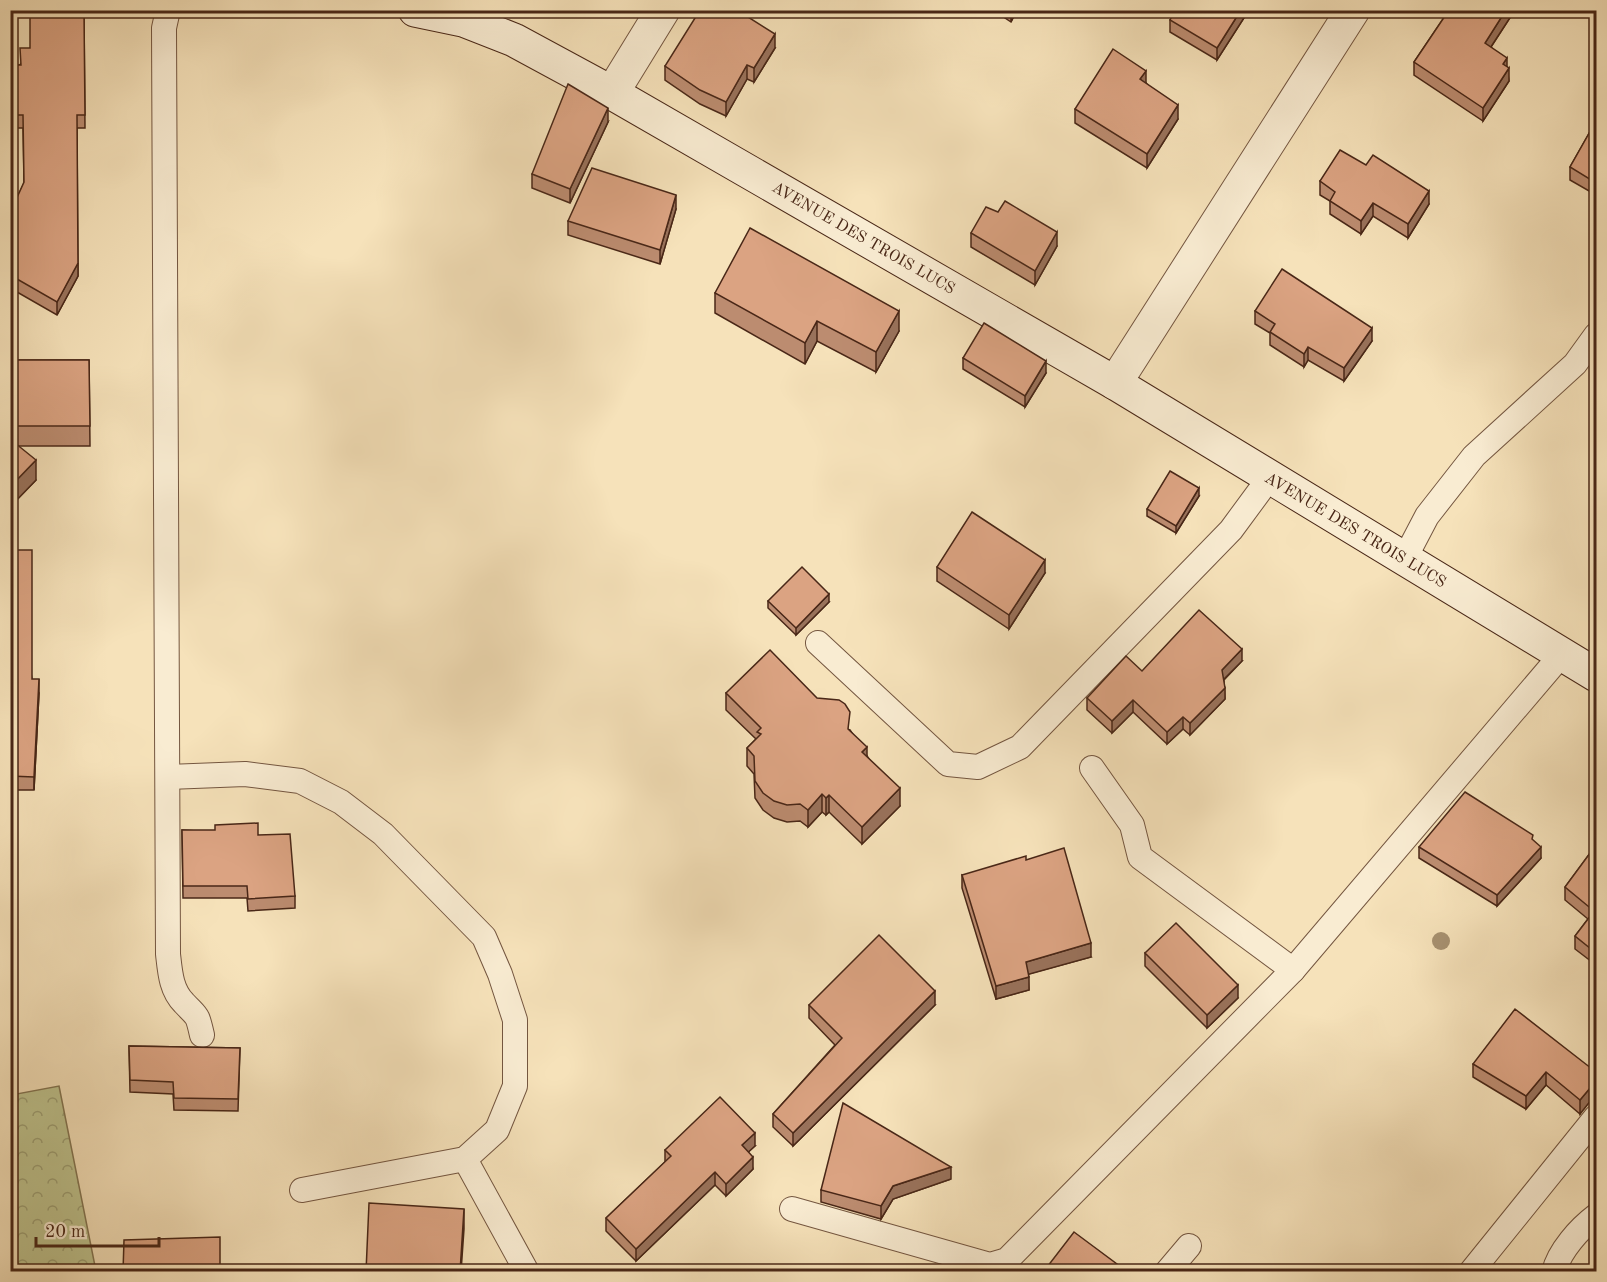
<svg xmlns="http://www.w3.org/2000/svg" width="1607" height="1282" font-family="'Old Standard TT',serif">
<defs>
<pattern id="forest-crowns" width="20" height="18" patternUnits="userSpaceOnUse" patternTransform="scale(1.5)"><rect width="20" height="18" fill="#bec38e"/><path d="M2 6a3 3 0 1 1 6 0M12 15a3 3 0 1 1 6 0" fill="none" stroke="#9c9e73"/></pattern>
</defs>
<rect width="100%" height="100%" fill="#f6e2ba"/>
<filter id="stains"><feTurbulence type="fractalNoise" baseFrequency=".00333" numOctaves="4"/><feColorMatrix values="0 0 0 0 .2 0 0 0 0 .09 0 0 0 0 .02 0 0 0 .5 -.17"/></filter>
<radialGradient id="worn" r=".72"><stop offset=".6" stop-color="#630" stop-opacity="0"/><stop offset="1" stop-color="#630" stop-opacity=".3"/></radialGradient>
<path fill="url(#forest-crowns)" stroke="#847552" stroke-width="1.5" d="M59,1086L96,1271H11V1095Z"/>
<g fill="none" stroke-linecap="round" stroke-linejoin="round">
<g stroke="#745640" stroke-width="26">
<g id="lane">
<path d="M168,10L164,28L168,954C170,972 171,990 184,1003C198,1018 197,1013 202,1035"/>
<path d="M1405,558L1427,516L1474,456L1575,364L1596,335"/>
<path d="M818,643L948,764L978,767L1020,747L1231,530L1270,477"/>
<path d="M1092,768L1132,825L1140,857L1293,970"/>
<path d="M168,777L245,774L300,781L341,802L383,834L484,937L500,974L515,1020V1086L497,1130L465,1159L302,1190"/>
<path d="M465,1159L527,1272"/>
<path d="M792,1209L990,1265L1007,1260L1293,970L1562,654"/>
<path d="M1167,1272L1189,1246"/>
<path d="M1471,1272L1596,1117"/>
<path d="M1554,1272C1559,1251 1580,1228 1596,1216"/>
</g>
</g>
<g stroke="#745640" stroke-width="35">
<g id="street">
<path d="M612,93L663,10"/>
<path d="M1115,383L1353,10"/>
</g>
</g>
<g stroke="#492717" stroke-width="35">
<path id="secondary" d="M415,10L463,20L514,40L612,93L1115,383L1596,675"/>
</g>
<use href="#lane" stroke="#f9ecd2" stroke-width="24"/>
<use href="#street" stroke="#f9ecd2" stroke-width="33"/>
<use href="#secondary" stroke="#f9ecd2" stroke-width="33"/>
</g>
<circle fill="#a79171" cx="1441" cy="941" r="9"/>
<g fill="#bc8c70" stroke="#492717" stroke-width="1.5">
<path d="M993,10H1017L1011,22Z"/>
<path d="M1249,10L1217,60L1170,32V20Z"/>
<path d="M1449,10H1515L1491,47L1507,67L1509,81L1483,121L1414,75V62Z"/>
<path d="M84,13L85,128H77L78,276L57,315L10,288V213L24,183L23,128H10V65H20L30,48Z"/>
<path d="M775,48L754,82L747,79L726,116L700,104L665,80V66Z"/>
<path d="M1146,83L1178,119L1147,168L1075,123V109Z"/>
<path d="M1596,121V195L1570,180V167Z"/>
<path d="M608,122L570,203L532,188V174Z"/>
<path d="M1320,181L1429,204L1408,238L1373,216L1361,234L1330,214V201L1320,195Z"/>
<path d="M676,209L660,264L568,235V221Z"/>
<path d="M998,212L1057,246L1035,285L971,247V233Z"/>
<path d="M715,293L899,331L876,372L817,341L805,364L715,313Z"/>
<path d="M1255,311L1372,341L1344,381L1308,360L1304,367L1270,345V333L1255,324Z"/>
<path d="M963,358L1046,373L1025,407L963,369Z"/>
<path d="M10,360H89L90,446H18L36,480L10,507Z"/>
<path d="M1199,496L1176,533L1147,516V509Z"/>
<path d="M10,550L32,679L39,693L34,790H10Z"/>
<path d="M937,567L1045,573L1009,629L937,581Z"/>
<path d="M768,601L829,602L796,635L768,608Z"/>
<path d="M1242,661L1224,680L1225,699L1190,735L1183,729L1167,744L1133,712L1112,733L1087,710V698L1142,671Z"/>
<path d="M726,693L850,730L900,806L862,844L829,812L826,815L822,812L808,827L800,821L787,822L774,818L763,810L755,798L754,774L747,766V748L756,739L726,710Z"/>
<path d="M182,830L258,835L295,896V908L248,911L247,898H183Z"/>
<path d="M1533,841L1541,858L1497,906L1419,858V847Z"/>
<path d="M1596,845V965L1575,949V936L1588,919L1565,900V887Z"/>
<path d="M962,875L1091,957L1028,974L1029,990L996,999L962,888Z"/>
<path d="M1145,953L1238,998L1207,1028L1145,966Z"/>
<path d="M809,1005H935L793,1146L773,1127V1114L835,1045L809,1018Z"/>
<path d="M129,1046L240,1048L238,1111L174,1110L173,1094L130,1092Z"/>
<path d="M1473,1064L1596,1072L1580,1114L1546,1085L1526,1109L1473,1077Z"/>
<path d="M755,1146L748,1152L753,1169L726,1196L715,1185L636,1261L606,1231V1218L665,1162V1150Z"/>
<path d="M951,1179L893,1199L881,1219L821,1202V1190Z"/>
</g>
<g fill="#99725b" stroke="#492717" stroke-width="1.5">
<path d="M1011,10H1017L1011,22Z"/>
<path d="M1241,10H1249L1217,60V48Z"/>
<path d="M1506,10H1515L1485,56V43Z"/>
<path d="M775,34V48L754,82V68Z"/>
<path d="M1507,58V70L1503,64Z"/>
<path d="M747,65V79L726,116V102Z"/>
<path d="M1509,68V81L1483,121V108Z"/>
<path d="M1146,71V85L1140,79Z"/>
<path d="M1178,105V119L1147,168V154Z"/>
<path d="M608,108V122L570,203V189Z"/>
<path d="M1429,191V204L1408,238V224Z"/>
<path d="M676,195V209L660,264V250Z"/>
<path d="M1373,203V216L1361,234V221Z"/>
<path d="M1057,232V246L1035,285V271Z"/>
<path d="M78,263V276L57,315V302Z"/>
<path d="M899,311V331L876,372V352Z"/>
<path d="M817,321V341L805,364V343Z"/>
<path d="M1372,328V341L1344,381V368Z"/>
<path d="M1308,347V360L1304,367V354Z"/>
<path d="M1046,361V373L1025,407V396Z"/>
<path d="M36,460V480L10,507V487Z"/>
<path d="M1199,488V496L1176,533V526Z"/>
<path d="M1045,560V573L1009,629V615Z"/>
<path d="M829,594V602L796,635V628Z"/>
<path d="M1242,649V661L1222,681V670Z"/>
<path d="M39,679V693L34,790V777Z"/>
<path d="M1225,688V699L1190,735V723Z"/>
<path d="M1133,700V712L1112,733V721Z"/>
<path d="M1183,717V729L1167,744V732Z"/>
<path d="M867,747V765L862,752Z"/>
<path d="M900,788V806L862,844V827Z"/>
<path d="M822,794V812L808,827V810Z"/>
<path d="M829,795V812L826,815V798Z"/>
<path d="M1541,847V858L1497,906V895Z"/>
<path d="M1091,943V957L1026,975V962Z"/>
<path d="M1029,977V990L996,999V986Z"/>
<path d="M1238,985V998L1207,1028V1015Z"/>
<path d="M935,991V1005L793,1146V1133Z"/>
<path d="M1546,1072V1085L1526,1109V1096Z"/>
<path d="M1596,1081V1094L1580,1114V1100Z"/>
<path d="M755,1133V1146L742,1158V1145Z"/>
<path d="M753,1157V1169L726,1196V1184Z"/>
<path d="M951,1167V1179L893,1199L881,1219V1206L893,1186Z"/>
<path d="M715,1172V1185L636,1261V1249Z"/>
<path d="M464,1209V1229L461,1272H460Z"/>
</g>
<g fill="#dba382" stroke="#492717" stroke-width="1.5">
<path d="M30,10H66L84,13L85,115H77L78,263L57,302L10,275V213L24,182L23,115H10V65H21L20,48H30Z"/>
<path d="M700,10H737L775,34L754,68L747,65L726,102L700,90L665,66Z"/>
<path d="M1175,10H1241L1217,48L1170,20Z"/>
<path d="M1449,10H1506L1485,43L1507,58L1503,64L1509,68L1483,108L1414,62Z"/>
<path d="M1113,49L1146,71L1140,79L1178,105L1147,154L1075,109Z"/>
<path d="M568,84L608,108L570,189L532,174Z"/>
<path d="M1596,121V183L1570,167Z"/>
<path d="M1340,150L1366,165L1373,155L1429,191L1408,224L1373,203L1361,221L1330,201L1335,192L1320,181Z"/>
<path d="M592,168L676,195L660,250L568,221Z"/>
<path d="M1005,201L1057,232L1035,271L971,233L986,207L998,212Z"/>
<path d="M750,228L899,311L876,352L817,321L805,343L715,293Z"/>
<path d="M1282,269L1372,328L1344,368L1308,347L1304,354L1270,332L1275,324L1255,311Z"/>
<path d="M984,323L1046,361L1025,396L963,358Z"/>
<path d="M10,360H89L90,426H10Z"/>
<path d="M10,439L36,460L10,487Z"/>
<path d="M1170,471L1199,488L1176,526L1147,509Z"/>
<path d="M972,512L1045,560L1009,615L937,567Z"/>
<path d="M10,550H32V679H39L34,777L10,776Z"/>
<path d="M802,567L829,594L796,628L768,601Z"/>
<path d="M1199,610L1242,649L1222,670L1225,688L1190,723L1183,717L1167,732L1133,700L1112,721L1087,698L1126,656L1142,671Z"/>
<path d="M770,650L817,698L839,700L845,704L850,712L848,729L867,747L862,752L900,788L862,827L829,795L826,798L822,794L808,810L800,804L787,805L774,801L763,793L755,781L754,756L747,748L761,734L757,732L761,728L726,693Z"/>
<path d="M1465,792L1533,835L1532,839L1541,847L1497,895L1419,847Z"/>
<path d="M258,823V835L290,834L295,896L248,899L247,886H183L182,830H215V825Z"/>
<path d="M1596,845V953L1575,936L1594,911L1565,887Z"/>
<path d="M1064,848L1091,943L1026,962L1029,977L996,986L962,875L1026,856V860Z"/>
<path d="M1176,923L1238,985L1207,1015L1145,953Z"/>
<path d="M879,935L935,991L793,1133L773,1114L842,1038L809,1005Z"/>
<path d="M1515,1009L1596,1072V1081L1580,1100L1546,1072L1526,1096L1473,1064Z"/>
<path d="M129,1046L240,1048L238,1099L174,1098L173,1082L130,1080Z"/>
<path d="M720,1097L755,1133L742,1145L753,1157L726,1184L715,1172L636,1249L606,1218L671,1156L665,1150Z"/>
<path d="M843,1103L951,1167L893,1186L881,1206L821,1190Z"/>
<path d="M369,1203L464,1209L460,1272H366Z"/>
<path d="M1074,1232L1125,1270L1124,1272L1044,1271Z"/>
<path d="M220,1237V1272H123L124,1240Z"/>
<path d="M1596,1255V1272H1591Z"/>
</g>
<g text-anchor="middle" stroke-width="4.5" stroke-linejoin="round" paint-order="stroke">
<g font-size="16" fill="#492717" stroke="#f9ecd2">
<text transform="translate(864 237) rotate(30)" y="6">AVENUE DES TROIS LUCS</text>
<text transform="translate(1356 529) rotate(31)" y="6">AVENUE DES TROIS LUCS</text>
</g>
</g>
<rect width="1607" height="1282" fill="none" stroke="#f6e2ba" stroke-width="36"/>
<rect x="12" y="12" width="1583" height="1258" fill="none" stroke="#492717" stroke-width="3"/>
<rect x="18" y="18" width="1571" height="1246" fill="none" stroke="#492717" stroke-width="1.5"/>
<path d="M36 1237v9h123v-9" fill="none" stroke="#492717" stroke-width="3"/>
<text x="45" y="1237" font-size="18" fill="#492717" stroke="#f9ecd2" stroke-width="4.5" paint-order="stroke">20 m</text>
<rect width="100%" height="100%" filter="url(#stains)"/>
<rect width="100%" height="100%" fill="url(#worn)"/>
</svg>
